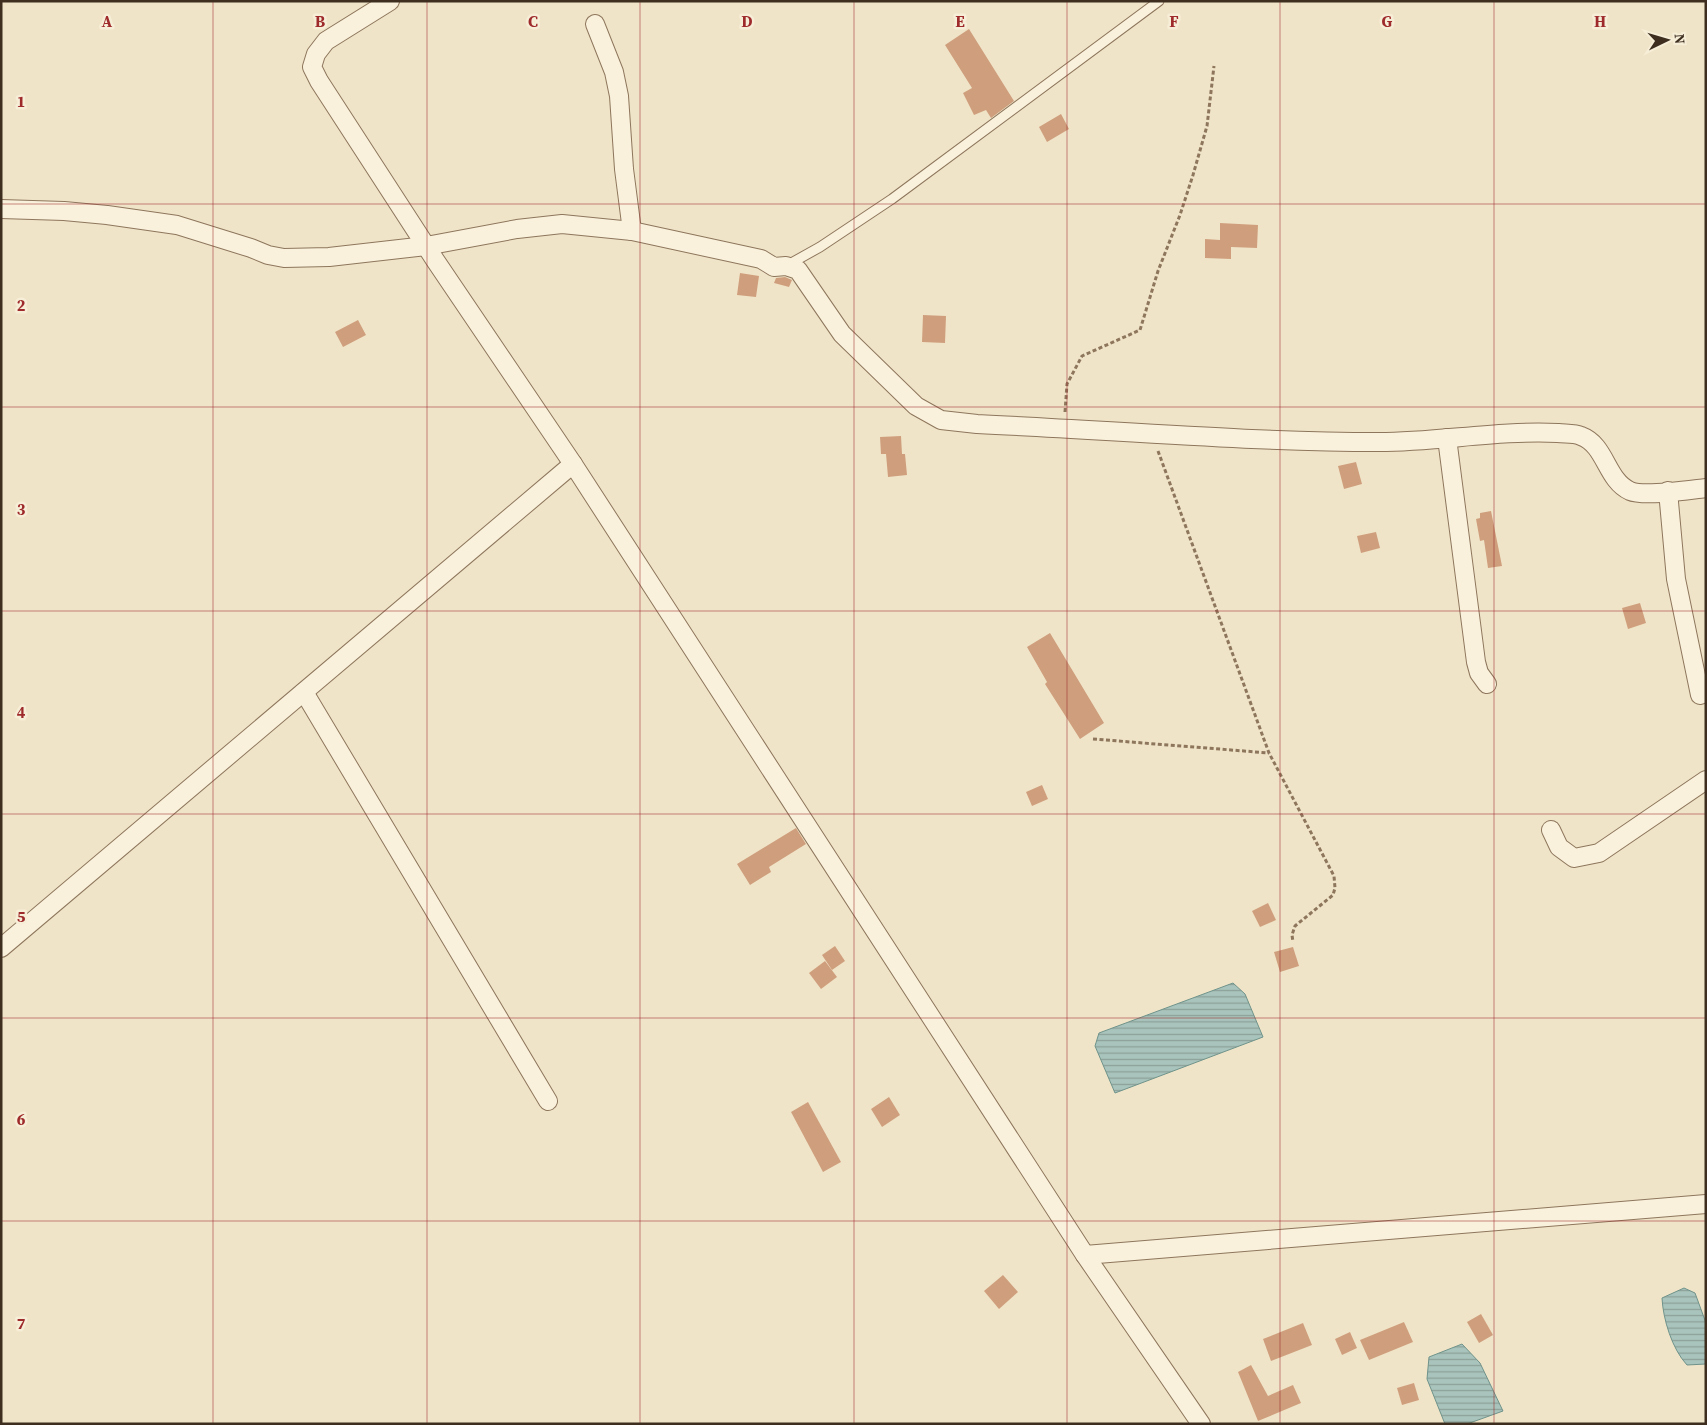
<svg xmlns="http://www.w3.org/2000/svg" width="1707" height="1425" font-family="'Source Serif 4',serif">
<defs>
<pattern id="water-rules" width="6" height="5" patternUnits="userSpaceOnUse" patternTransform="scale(1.25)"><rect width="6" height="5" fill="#a9c4bc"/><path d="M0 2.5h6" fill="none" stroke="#8ba098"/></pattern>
</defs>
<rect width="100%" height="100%" fill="#f0e4c8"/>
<g fill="url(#water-rules)" stroke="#6f938a">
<path d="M1233,983L1245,994L1263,1037L1115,1093L1095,1046L1099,1033Z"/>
<path d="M1684,1288L1695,1293L1706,1323V1364L1687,1365C1672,1349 1663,1319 1662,1298Z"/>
<path d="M1462,1344L1480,1363L1503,1411L1467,1424H1445L1427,1379L1429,1357Z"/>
</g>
<g fill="#cf9f7d">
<path d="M969,29L1014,101L991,118L986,110L974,115L963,93L972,88L945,45Z"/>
<path d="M1061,114L1069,129L1047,142L1039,127Z"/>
<path d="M1220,223L1258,225L1257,248L1231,247V259L1205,258V239L1220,240Z"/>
<path d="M740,273L759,276L756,297L737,295Z"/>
<path d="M785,277L792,280L789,287L774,283L776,278Z"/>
<path d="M923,315L946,316L945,343L922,342Z"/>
<path d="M358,320L366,335L343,347L335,332Z"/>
<path d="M901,436L902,454H905L907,475L888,477L886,454H881L880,437Z"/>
<path d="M1356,462L1362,484L1344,489L1338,466Z"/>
<path d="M1491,511L1502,566L1488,568L1484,540L1480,541L1476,519L1480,518V513Z"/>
<path d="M1376,532L1380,548L1361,553L1357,536Z"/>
<path d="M1640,603L1646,623L1628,629L1622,608Z"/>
<path d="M1050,633L1104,723L1080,739L1045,684L1047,682L1027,647Z"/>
<path d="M1042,785L1048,799L1032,806L1026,792Z"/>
<path d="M796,828L806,844L769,867L771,872L750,885L737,864Z"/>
<path d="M1268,903L1276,920L1260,927L1252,911Z"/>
<path d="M835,946L845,961L832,970L822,955Z"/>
<path d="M1293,947L1299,966L1280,972L1274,952Z"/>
<path d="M825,961L837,977L821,989L809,973Z"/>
<path d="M889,1097L900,1115L882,1127L871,1109Z"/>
<path d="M808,1102L841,1162L823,1172L791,1112Z"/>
<path d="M1003,1275L1018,1292L999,1309L984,1291Z"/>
<path d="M1481,1314L1493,1335L1479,1343L1467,1322Z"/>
<path d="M1404,1322L1413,1342L1369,1360L1360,1340Z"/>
<path d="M1303,1323L1312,1345L1271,1361L1263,1339Z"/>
<path d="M1350,1332L1357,1348L1342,1355L1335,1339Z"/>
<path d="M1251,1365L1268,1396L1293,1385L1301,1403L1258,1421L1238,1372Z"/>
<path d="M1414,1383L1419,1400L1402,1405L1397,1388Z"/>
</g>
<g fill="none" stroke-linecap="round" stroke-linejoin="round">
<g stroke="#8d765c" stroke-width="11">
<path id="lane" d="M786,266L820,247L892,199L1159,1"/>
</g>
<g stroke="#8d765c" stroke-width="20">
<g id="street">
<path d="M390,1L326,41L316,54L312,67L319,81L435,260L573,464L1085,1255L1201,1424"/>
<path d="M595,24L614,72L619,96L624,169L632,231"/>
<path d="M1,209L64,211L107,215L177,225L251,248L268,255L284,258L329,257L426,246L517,229L562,224L632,231L761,259L774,267L786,266L798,270L842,334L916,406L941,420L977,424C1111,430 1245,442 1379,442C1439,442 1499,430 1558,433C1565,434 1574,433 1581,436C1606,445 1606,480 1630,491C1644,497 1689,490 1706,488"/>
<path d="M1447,438L1476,662L1479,673L1487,684"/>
<path d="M1668,491L1676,579L1700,695"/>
<path d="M304,692L548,1101"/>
<path d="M1551,830L1559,847L1574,858L1599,853L1706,780"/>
<path d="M1,948L573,464"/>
<path d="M1085,1255L1706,1204"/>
</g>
</g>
<g stroke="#8d765c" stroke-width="3" stroke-dasharray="4 2.5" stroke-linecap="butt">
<path d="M1065,412L1067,384L1082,356L1140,330L1158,271L1180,215L1193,175L1207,126L1214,66"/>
<path d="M1158,451L1269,753L1334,876L1335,888L1333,895L1295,926L1292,935L1293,942"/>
<path d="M1093,739L1269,753"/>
</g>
<use href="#lane" stroke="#faf1dc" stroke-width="9"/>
<use href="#street" stroke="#faf1dc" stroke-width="18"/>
</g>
<path fill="none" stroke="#9e2a2b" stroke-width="1" stroke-opacity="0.55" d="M213,1V1424M427,1V1424M640,1V1424M854,1V1424M1067,1V1424M1280,1V1424M1494,1V1424M1,204H1706M1,407H1706M1,611H1706M1,814H1706M1,1018H1706M1,1221H1706"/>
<g font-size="16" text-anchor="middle" font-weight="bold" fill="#9e2a2b" stroke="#f7eed8" stroke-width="5" stroke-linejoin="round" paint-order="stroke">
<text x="107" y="27">A</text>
<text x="320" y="27">B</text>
<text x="533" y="27">C</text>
<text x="747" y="27">D</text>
<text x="960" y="27">E</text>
<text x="1174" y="27">F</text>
<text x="1387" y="27">G</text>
<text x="1600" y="27">H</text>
<text x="21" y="107">1</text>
<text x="21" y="311">2</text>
<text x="21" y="515">3</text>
<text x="21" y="718">4</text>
<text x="21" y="922">5</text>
<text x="21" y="1125">6</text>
<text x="21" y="1329">7</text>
</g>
<rect width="1707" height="1425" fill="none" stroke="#3d2e20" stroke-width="5"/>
<g transform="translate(1667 40) rotate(85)" stroke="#f7eed8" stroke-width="4" paint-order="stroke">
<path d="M0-4L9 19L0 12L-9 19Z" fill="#3d2e20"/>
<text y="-8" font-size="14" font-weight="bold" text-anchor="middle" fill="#3d2e20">N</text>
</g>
</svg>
